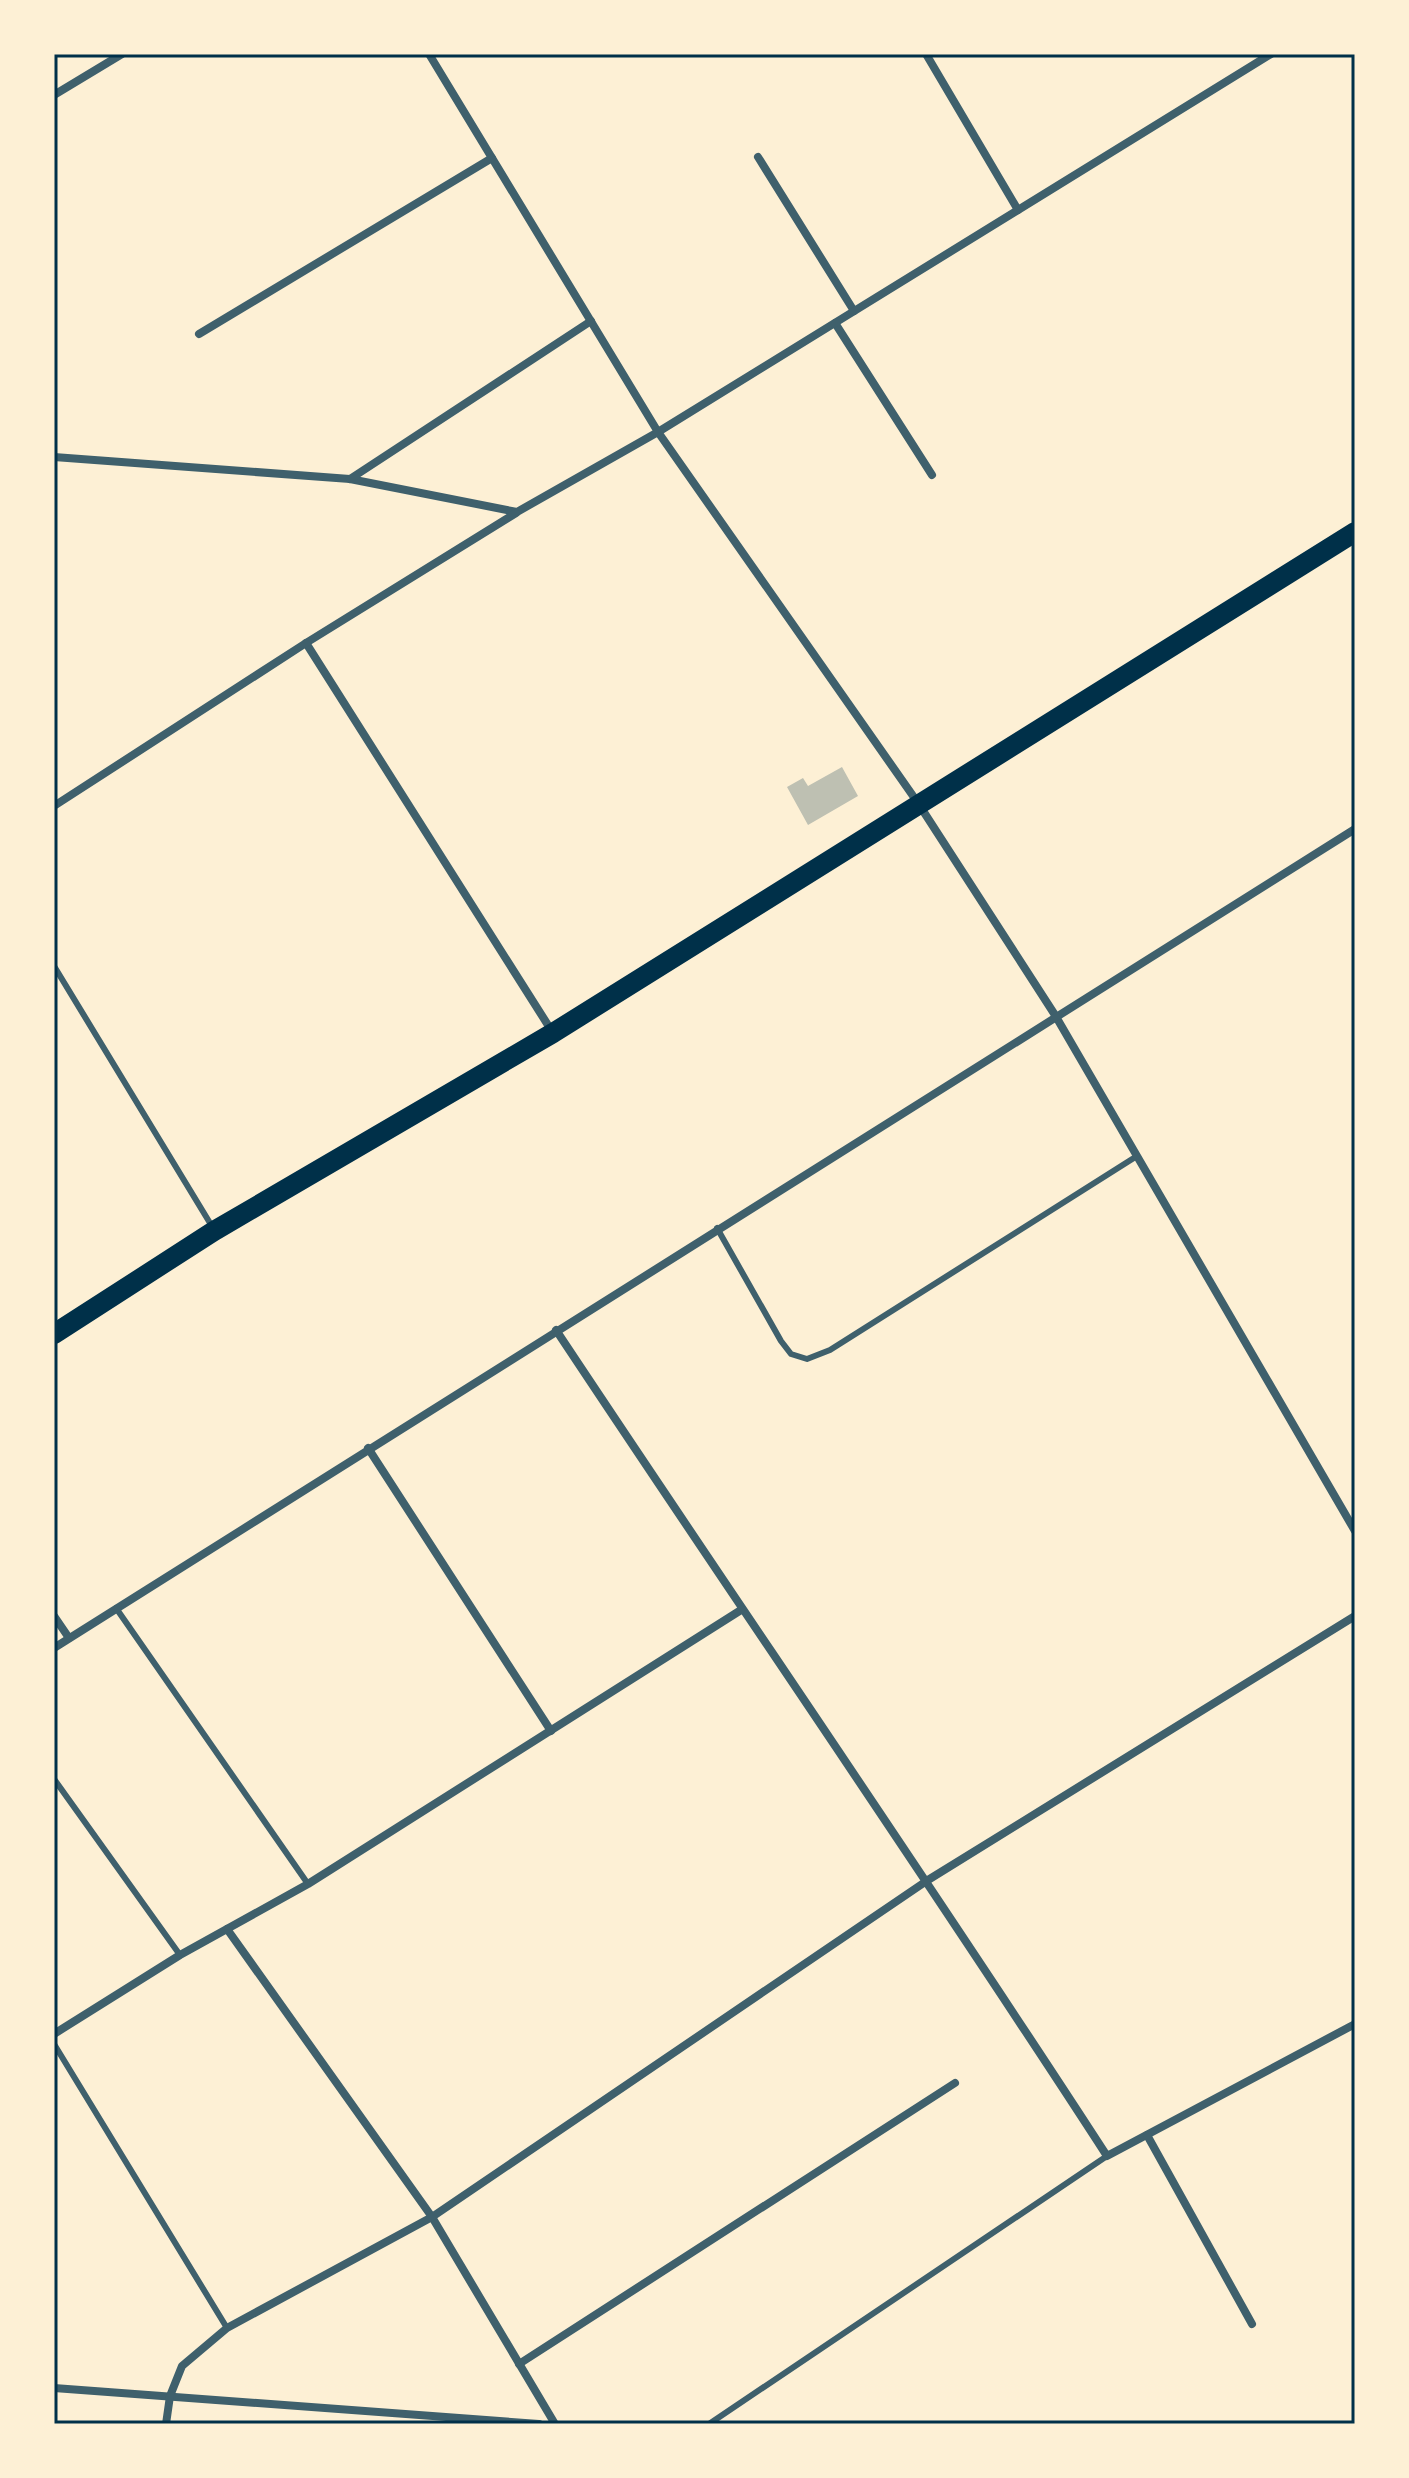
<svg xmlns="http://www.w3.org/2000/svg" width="1409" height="2478" font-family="'Work Sans',sans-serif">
<rect width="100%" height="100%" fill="#fdf0d5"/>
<path fill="#bec0b2" d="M842,767L858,796L808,825L787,787L803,778L808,786Z"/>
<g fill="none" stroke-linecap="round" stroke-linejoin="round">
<g stroke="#3f606c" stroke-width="6">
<path d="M54,966L213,1228"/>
<path d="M717,1228L781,1341L791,1354L807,1359L830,1350L1137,1156"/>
<path d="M116,1608L308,1884"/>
<path d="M54,1779L180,1955"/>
<path d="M54,2044L227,2328"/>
<path d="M709,2424L1107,2156"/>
</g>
<g stroke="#3f606c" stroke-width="8">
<path d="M429,54L658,432L918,803L1055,1015L1355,1531"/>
<path d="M926,54L1018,210"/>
<path d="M54,95L122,54"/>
<path d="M758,157L854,311"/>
<path d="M835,323L932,475"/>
<path d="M199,334L492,158"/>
<path d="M54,457L350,479L517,512L658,432L1271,54"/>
<path d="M350,479L591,321"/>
<path d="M306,643L553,1033"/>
<path d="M54,806L306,643L516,513"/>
<path d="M556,1330C739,1606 927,1878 1107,2156L1355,2024"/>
<path d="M368,1448L551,1731"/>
<path d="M54,1616L69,1638"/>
<path d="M54,1648L1355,829"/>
<path d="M227,1929L432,2217L555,2424"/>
<path d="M54,2034L180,1955L308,1884L741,1610"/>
<path d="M1147,2135L1252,2324"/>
<path d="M519,2364L955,2083"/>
<path d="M54,2388L539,2424"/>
<path d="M166,2424L170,2396L182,2366L227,2328L432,2217L928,1880L1355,1616"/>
</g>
<path stroke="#003049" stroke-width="20" d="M54,1334L214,1231L553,1033L1355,532"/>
</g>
<rect width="1409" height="2478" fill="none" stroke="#fdf0d5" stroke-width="112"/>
<rect x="56" y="56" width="1297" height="2366" fill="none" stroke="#003049" stroke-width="3"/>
</svg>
